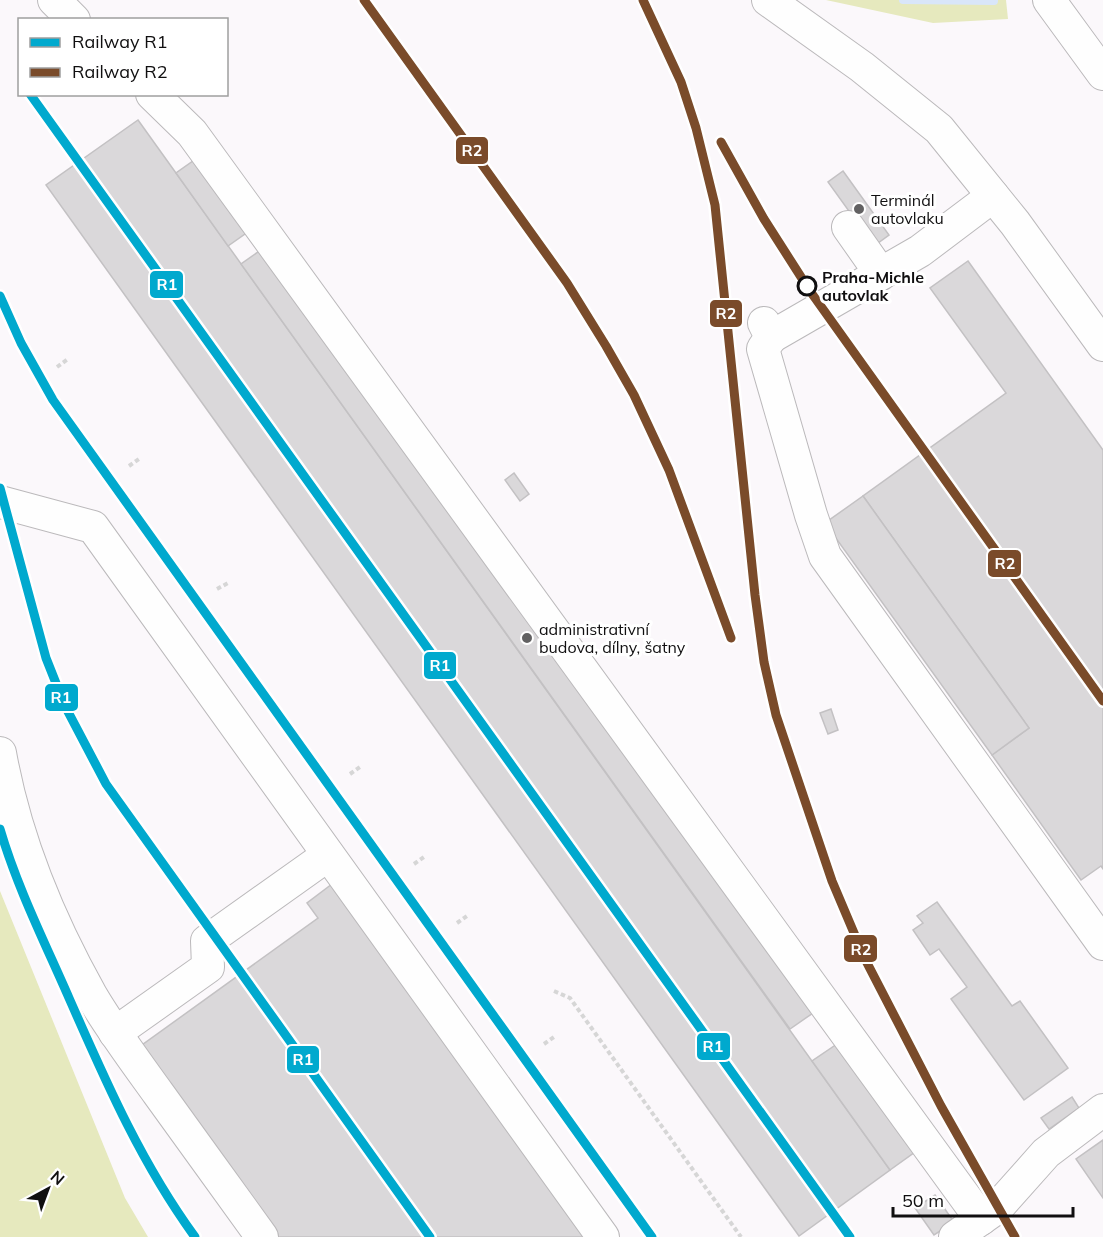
<svg xmlns="http://www.w3.org/2000/svg" width="1103" height="1237" font-family="Mulish,sans-serif">
<rect width="100%" height="100%" fill="#fbf8fb"/>
<g fill="#e6e9be">
<path d="M826,0H1006L1008,19L933,23Z"/>
<path d="M0,891L125,1198L148,1237H0Z"/>
</g>
<g fill="none" stroke-linecap="round" stroke-linejoin="round">
<path stroke="#d9e6f9" stroke-width="8" d="M903,0L994,1"/>
</g>
<g fill="#dad8da" stroke="#c3c1c3" stroke-width="1.5">
<path d="M138,120L890,1170L799,1236L46,185Z"/>
<path d="M200,156L252,229L228,246L176,173Z"/>
<path d="M843,171L889,235L874,246L828,182Z"/>
<path d="M265,247L813,1013L790,1029L241,264Z"/>
<path d="M968,261L1103,450V869L1101,866L1081,880L992,755L1029,728L863,496L1006,393L930,288Z"/>
<path d="M514,473L529,494L520,501L505,480Z"/>
<path d="M863,496L1029,728L992,755L825,523Z"/>
<path d="M831,709L838,730L828,734L820,713Z"/>
<path d="M332,884L586,1237H271L135,1050L318,918L307,903Z"/>
<path d="M937,902L1012,1006L1020,1001L1068,1068L1024,1100L951,999L967,987L939,949L930,955L913,930L923,923L917,916Z"/>
<path d="M837,1044L915,1152L890,1170L812,1061Z"/>
<path d="M1072,1097L1079,1108L1049,1129L1041,1118Z"/>
<path d="M1103,1140V1198L1076,1159Z"/>
<path d="M935,1195L954,1222L934,1235L915,1208Z"/>
</g>
<g fill="none" stroke-linecap="round" stroke-linejoin="round">
<g stroke="#bbb9bb" stroke-width="34">
<g id="minor">
<path d="M54,0L74,20"/>
<path d="M768,0L862,67L939,129L1015,223L1103,345"/>
<path d="M1049,0L1103,74"/>
<path d="M152,94L192,133L981,1219"/>
<path d="M848,227L881,274"/>
<path d="M764,323L771,337L763,349L811,515L825,556L1103,944"/>
<path d="M771,337L920,251L993,196"/>
<path d="M0,502L93,527L603,1237"/>
<path d="M0,753C15,837 49,920 91,995C111,1029 135,1061 158,1093C193,1141 227,1189 262,1237"/>
<path d="M115,1033L208,967L207,941L328,855"/>
<path d="M955,1237L998,1207L1046,1153L1103,1110"/>
</g>
</g>
<g stroke="#d6d6d6" stroke-width="4" stroke-dasharray="4.5 3" stroke-linecap="butt">
<path d="M57,367L68,359"/>
<path d="M32,375L43,370"/>
<path d="M129,466L139,459"/>
<path d="M146,541L156,534"/>
<path d="M217,589L228,583"/>
<path d="M195,610L205,603"/>
<path d="M350,774L360,767"/>
<path d="M414,864L424,857"/>
<path d="M457,923L467,916"/>
<path d="M554,991L570,998L741,1237"/>
<path d="M544,1044L554,1037"/>
</g>
<use href="#minor" stroke="#fefefe" stroke-width="32"/>
<g stroke="#fff" stroke-width="14">
<g id="rail-1">
<path d="M30,94L850,1237"/>
<path d="M0,296L21,343L53,400L652,1237"/>
<path d="M0,488L46,658L65,706L106,784L430,1237"/>
<path d="M0,829C17,887 45,943 69,998C106,1082 141,1163 195,1237"/>
</g>
</g>
<g stroke="#fff" stroke-width="14">
<g id="rail-2">
<path d="M364,0L567,283L606,346L634,395L669,470L731,638"/>
<path d="M643,0L681,82L696,128L715,205L755,595L764,662L776,715L832,881L865,959L941,1106L1015,1237"/>
<path d="M721,142L764,219L810,291L1103,701"/>
</g>
</g>
<use href="#rail-1" stroke="#00a9ce" stroke-width="9"/>
<use href="#rail-2" stroke="#7a4b2a" stroke-width="9"/>
</g>
<g fill="#626162" stroke="#fff" stroke-width="2">
<circle cx="859" cy="209" r="6"/>
<circle cx="527" cy="638" r="6"/>
</g>
<circle fill="#fff" stroke="#100f10" stroke-width="3" cx="807" cy="286" r="9"/>
<g text-anchor="middle" stroke-width="6" stroke-linejoin="round" paint-order="stroke">
<g font-size="16" fill="#100f10" stroke="#fff" text-anchor="start">
<text x="871" y="206">Terminál<tspan x="871" dy="18">autovlaku</tspan></text>
<text x="539" y="635">administrativní<tspan x="539" dy="18">budova, dílny, šatny</tspan></text>
</g>
<g font-size="16" font-weight="bold" fill="#100f10" stroke="#fff" text-anchor="start">
<text x="822" y="283">Praha-Michle<tspan x="822" dy="18">autovlak</tspan></text>
</g>
</g>
<g stroke="#fff" stroke-width="2">
<rect x="455" y="136" width="34" height="29" rx="6" fill="#7a4b2a"/>
<rect x="149" y="270" width="35" height="29" rx="6" fill="#00a9ce"/>
<rect x="709" y="299" width="34" height="29" rx="6" fill="#7a4b2a"/>
<rect x="987" y="549" width="35" height="29" rx="6" fill="#7a4b2a"/>
<rect x="423" y="651" width="34" height="29" rx="6" fill="#00a9ce"/>
<rect x="44" y="683" width="35" height="29" rx="6" fill="#00a9ce"/>
<rect x="843" y="934" width="35" height="29" rx="6" fill="#7a4b2a"/>
<rect x="696" y="1032" width="35" height="29" rx="6" fill="#00a9ce"/>
<rect x="286" y="1045" width="34" height="29" rx="6" fill="#00a9ce"/>
</g>
<g font-size="16" text-anchor="middle" font-weight="bold" fill="#fff">
<text x="472" y="156">R2</text>
<text x="167" y="290">R1</text>
<text x="726" y="319">R2</text>
<text x="1005" y="569">R2</text>
<text x="440" y="671">R1</text>
<text x="61" y="703">R1</text>
<text x="861" y="955">R2</text>
<text x="713" y="1052">R1</text>
<text x="303" y="1065">R1</text>
</g>
<rect x="18" y="18" width="210" height="78" fill="#ffffff" stroke="#9f9f9f" stroke-width="1.5"/>
<rect x="30" y="38" width="30" height="9" fill="#00a9ce" stroke="#9f9f9f" stroke-width="1.5"/>
<text x="72" y="48" font-size="18" fill="#100f10">Railway R1</text>
<rect x="30" y="68" width="30" height="9" fill="#7a4b2a" stroke="#9f9f9f" stroke-width="1.5"/>
<text x="72" y="78" font-size="18" fill="#100f10">Railway R2</text>
<g transform="translate(48 1189) rotate(41)" stroke="#ffffff" stroke-width="4.5" paint-order="stroke">
<path d="M0-4.5L10 22L0 15L-10 22Z" fill="#100f10"/>
<text y="-9" font-size="16" font-weight="bold" text-anchor="middle" fill="#100f10">N</text>
</g>
<path d="M893 1207v9h180v-9" fill="none" stroke="#100f10" stroke-width="3"/>
<text x="902" y="1207" font-size="18" fill="#100f10" stroke="#ffffff" stroke-width="4.5" paint-order="stroke">50 m</text>
</svg>
